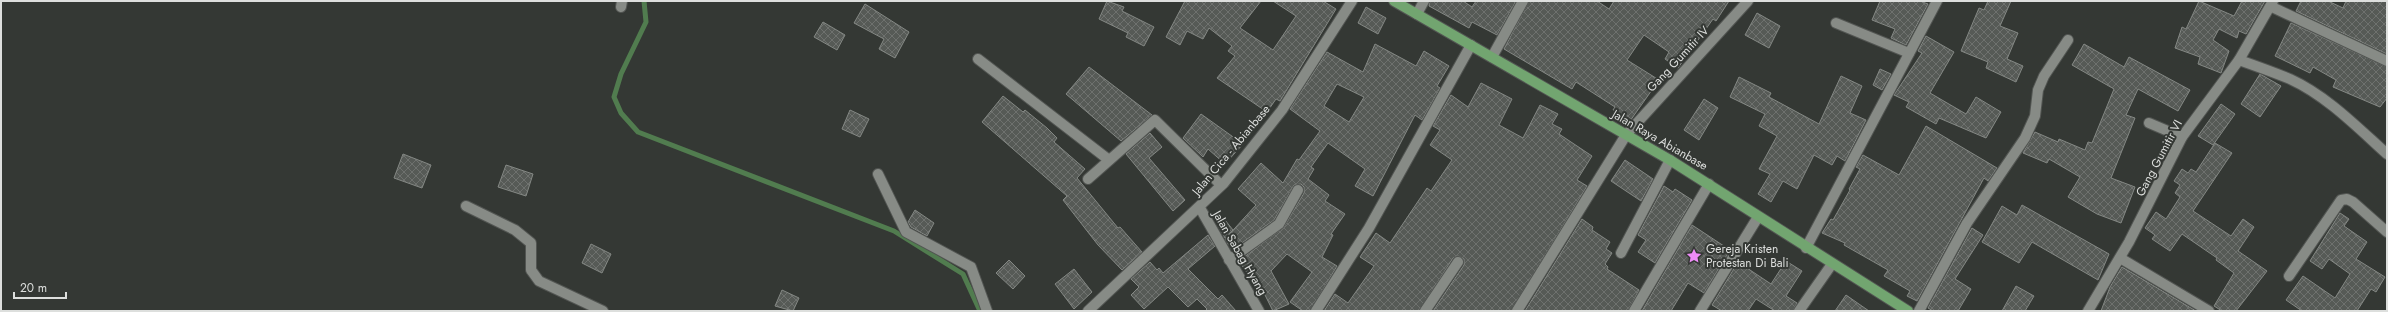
<svg xmlns="http://www.w3.org/2000/svg" width="2388" height="312" font-family="Jost,sans-serif">
<defs>
<pattern id="building-cross-hatch" width="8" height="8" patternUnits="userSpaceOnUse"><rect width="8" height="8" fill="#565a56"/><path d="M0 0l8 8M0 8l8-8" fill="none" stroke="#6e716e"/></pattern>
</defs>
<rect width="100%" height="100%" fill="#343834"/>
<g fill="none" stroke-linecap="round" stroke-linejoin="round">
<path stroke="#517c4f" stroke-width="5" d="M644,1L646,22L621,74L614,97L621,113L638,132L894,231L963,274L980,311"/>
</g>
<g fill="url(#building-cross-hatch)" stroke="#848884" fill-rule="evenodd">
<path d="M1107,1L1124,7L1122,11L1154,27L1144,46L1126,37L1128,33L1099,19Z"/>
<path d="M1185,1H1261L1240,28L1273,50L1296,16L1273,1H1323L1336,9L1280,101L1276,99L1267,112L1217,78L1235,56L1228,51L1232,46L1209,28L1203,39L1187,31L1180,45L1166,37Z"/>
<path d="M1430,1H1463L1472,7L1476,1H1516L1497,35L1472,22L1469,28L1429,6Z"/>
<path d="M1529,1H1597L1609,9L1614,1H1729L1716,21L1713,19L1678,68L1665,59L1669,52L1644,35L1627,60L1659,80L1630,121L1613,110L1615,107L1576,82L1572,89L1504,49Z"/>
<path d="M1880,1H1920L1928,4L1906,45L1891,38L1895,29L1872,20Z"/>
<path d="M1988,1H2011L2000,26L2018,33L2007,59L2023,66L2016,82L1986,68L1988,62L1961,51L1979,8L1984,10Z"/>
<path d="M2199,1L2234,16L2242,1H2265L2246,34L2239,31L2237,38L2219,29L2213,40L2229,51L2221,73L2198,64L2200,57L2175,48L2182,27L2186,29Z"/>
<path d="M2301,1H2328L2343,8L2346,1H2387V54L2296,11Z"/>
<path d="M865,4L909,32L895,58L879,49L884,39L854,23Z"/>
<path d="M1366,7L1386,18L1378,34L1358,23Z"/>
<path d="M1757,13L1780,26L1769,48L1745,35Z"/>
<path d="M823,22L845,35L837,50L814,37Z"/>
<path d="M2291,23L2387,67V98L2380,107L2333,87L2336,80L2313,67L2310,73L2275,56Z"/>
<path d="M1926,36L1954,52L1930,93L1966,114L1976,97L2001,112L1986,138L1939,118L1936,124L1906,107L1909,102L1894,95L1922,53L1918,51Z"/>
<path d="M1375,44L1416,66L1424,51L1449,66L1437,86L1440,88L1422,120L1415,115L1373,196L1355,186L1365,169L1328,143L1311,167L1314,169L1308,179L1329,195L1325,201L1345,214L1331,234L1333,235L1322,257L1337,266L1310,311H1303L1290,302L1312,272L1287,254L1271,271L1289,304L1273,311L1256,277L1252,280L1239,261L1284,227L1304,193V187L1301,184L1294,185L1274,220L1232,250L1225,239L1256,205L1238,189L1261,163L1283,183L1297,159L1299,160L1320,131L1290,109L1327,52L1363,72ZM1337,84L1364,97L1349,122L1324,106Z"/>
<path d="M2084,44L2124,67L2129,57L2190,90L2178,111L2138,89L2126,115L2135,118L2111,178L2135,187L2121,223L2097,214L2068,197L2080,177L2049,159L2047,163L2023,153L2035,132L2058,142L2059,139L2085,150L2088,142L2092,143L2114,89L2072,65Z"/>
<path d="M1089,67L1152,115L1121,141L1066,94Z"/>
<path d="M1880,69L1891,74L1882,90L1873,85Z"/>
<path d="M2260,74L2281,86L2260,117L2241,104Z"/>
<path d="M1841,76L1862,86L1850,113L1866,120L1845,161L1837,156L1832,165L1814,155L1797,189L1783,181L1771,202L1758,194L1770,174L1759,169L1777,136L1759,126L1765,114L1730,97L1739,77L1771,93L1769,97L1819,124Z"/>
<path d="M1481,83L1512,99L1499,125L1523,138L1540,105L1558,114L1552,124L1562,129L1559,134L1592,156L1577,180L1587,186L1511,311H1433L1464,265V259L1458,256L1453,258L1419,311H1324L1335,294L1348,303L1374,266L1360,257L1376,233L1390,243L1427,188L1431,191L1452,160L1430,145L1440,130L1433,126L1451,95L1468,107Z"/>
<path d="M1003,96L1023,112L1025,110L1047,128L1057,138L1054,142L1085,169L1077,178L1118,228L1120,227L1142,252L1122,270L1098,245L1063,200L1067,196L982,122Z"/>
<path d="M1704,99L1718,108L1699,140L1684,130Z"/>
<path d="M2221,104L2235,114L2213,145L2198,136Z"/>
<path d="M850,110L869,119L860,137L842,129Z"/>
<path d="M1201,114L1243,144L1225,164L1208,149L1203,157L1183,138Z"/>
<path d="M1926,126L1997,168L1988,181L1984,178L1917,301L1907,296L1910,291L1884,276L1888,270L1844,245L1845,243L1822,233L1831,219L1833,220L1850,190L1849,189L1860,169L1856,167L1863,155L1899,175Z"/>
<path d="M1150,133L1162,147L1149,158L1185,200L1173,211L1126,154Z"/>
<path d="M2215,143L2232,153L2193,211L2231,236L2243,219L2254,227L2238,251L2267,271L2236,311H2222L2214,306L2234,273L2216,260L2217,258L2182,234L2170,251L2152,239L2155,235L2145,228L2156,212L2166,219L2180,197L2175,193L2180,185L2174,181L2182,169L2188,173L2191,169L2196,172Z"/>
<path d="M403,154L431,165L422,188L394,178Z"/>
<path d="M1625,160L1653,179L1641,201L1611,181Z"/>
<path d="M506,165L533,174L526,196L498,187Z"/>
<path d="M1664,186L1673,192L1675,189L1692,200L1655,263L1638,252L1646,240L1638,235Z"/>
<path d="M2022,205L2109,254L2098,280L2032,242L2019,263L1982,242L2002,206L2017,215Z"/>
<path d="M915,210L934,223L927,236L911,227L908,222Z"/>
<path d="M2340,213L2349,219L2344,226L2367,242L2356,259L2385,277L2376,292L2371,289L2357,311H2302L2286,300L2303,276L2335,298L2350,274L2329,259L2322,269L2310,261Z"/>
<path d="M1582,219L1593,227L1592,230L1610,242L1606,249L1612,253L1605,264L1608,267L1607,269L1639,290L1628,311H1525Z"/>
<path d="M1225,220L1233,230L1225,238L1218,226Z"/>
<path d="M1692,225L1730,250L1727,255L1704,293L1688,283L1671,311H1642Z"/>
<path d="M1972,228L1983,235L1955,279L1971,289L1958,311H1933L1928,308Z"/>
<path d="M1208,235L1215,246L1188,269L1218,299L1222,295L1236,311H1205L1207,309L1197,299L1188,307L1168,287L1144,309L1131,295L1139,287L1131,279L1150,262L1157,270L1159,268L1163,273Z"/>
<path d="M591,244L611,254L602,273L582,263Z"/>
<path d="M1009,260L1025,276L1013,289L996,273Z"/>
<path d="M1786,261L1802,271L1786,296L1797,303L1793,311H1775L1756,299L1748,311H1722L1712,305L1738,262L1771,284Z"/>
<path d="M2122,267L2196,311H2101L2110,287Z"/>
<path d="M1074,269L1092,292L1074,309L1055,284Z"/>
<path d="M2016,286L2034,296L2025,311H2002Z"/>
<path d="M782,290L799,298L793,311L775,306Z"/>
<path d="M1846,295L1869,311H1835Z"/>
</g>
<g fill="none" stroke-linecap="round" stroke-linejoin="round">
<g stroke="#525552" stroke-width="12">
<g id="minor">
<path d="M621,7L622,1"/>
<path d="M2272,7L2387,61"/>
<path d="M1417,14L1424,1"/>
<path d="M1836,23L1909,53"/>
<path d="M1492,57L1523,1"/>
<path d="M978,59L1109,160"/>
<path d="M2239,60C2256,66 2273,72 2290,79C2327,96 2357,127 2387,154"/>
<path d="M2149,123L2182,137"/>
<path d="M878,174L906,232L971,267L987,311"/>
<path d="M1088,179L1155,120L1221,185"/>
<path d="M466,206L515,230L531,243V270L539,281L603,311"/>
<path d="M1200,208L1259,311"/>
<path d="M1806,248L1937,1"/>
<path d="M1621,253L1670,160"/>
<path d="M2120,258L2209,311"/>
<path d="M1229,260L1279,224L1298,190"/>
<path d="M2289,276L2341,200L2347,199L2353,202L2387,232"/>
<path d="M1088,311L1224,183L1282,110L1352,1"/>
<path d="M1316,311L1369,228L1471,45"/>
<path d="M1425,311L1458,262"/>
<path d="M1517,311L1626,135L1748,1"/>
<path d="M1634,311L1709,184"/>
<path d="M1700,311L1758,217"/>
<path d="M1799,311L1832,264"/>
<path d="M1919,311L1967,223L2025,138L2035,116L2038,90L2044,76L2068,40"/>
<path d="M2088,311L2129,242L2182,137L2239,60L2273,1"/>
</g>
</g>
<g stroke="#525552" stroke-width="12">
<path id="major" d="M1394,1L1670,160L1908,311"/>
</g>
<use href="#minor" stroke="#878b86" stroke-width="10"/>
<use href="#major" stroke="#72a570" stroke-width="10"/>
</g>
<defs>
<g id="sight-bare" transform="scale(1.2)"><path d="M0-6L1.8-2.2L6-1.7L2.9 1.2L3.7 5.4L0 3.3L-3.7 5.4L-2.9 1.2L-6-1.7L-1.8-2.2Z" fill="#ee8cf8" stroke="#343834" stroke-width="2.5" paint-order="stroke"/></g>
</defs>
<g fill-rule="evenodd">
<use href="#sight-bare" x="1694" y="256"/>
</g>
<g text-anchor="middle" stroke-width="4" stroke-linejoin="round" paint-order="stroke">
<g font-size="12" fill="#dddfdd" stroke="#343834">
<text transform="translate(1678 59) rotate(-47)" y="4">Gang Gumitir IV</text>
<text transform="translate(1660 140) rotate(30)" y="4">Jalan Raya Abianbase</text>
<text transform="translate(1231 150) rotate(-50)" y="4">Jalan Cica - Abianbase</text>
<text transform="translate(2159 158) rotate(-62)" y="4">Gang Gumitir VI</text>
<text transform="translate(1240 253) rotate(60)" y="4">Jalan Sabag Hyang</text>
</g>
<g font-size="12" fill="#dddfdd" stroke="#343834" text-anchor="start">
<text x="1706" y="253">Gereja Kristen<tspan x="1706" dy="14">Protestan Di Bali</tspan></text>
</g>
</g>
<rect width="2388" height="312" fill="none" stroke="#dddfdd" stroke-width="4"/>
<path d="M14 292v6h52v-6" fill="none" stroke="#dddfdd" stroke-width="2"/>
<text x="20" y="292" font-size="12" fill="#dddfdd" stroke="#343834" stroke-width="3" paint-order="stroke">20 m</text>
</svg>
